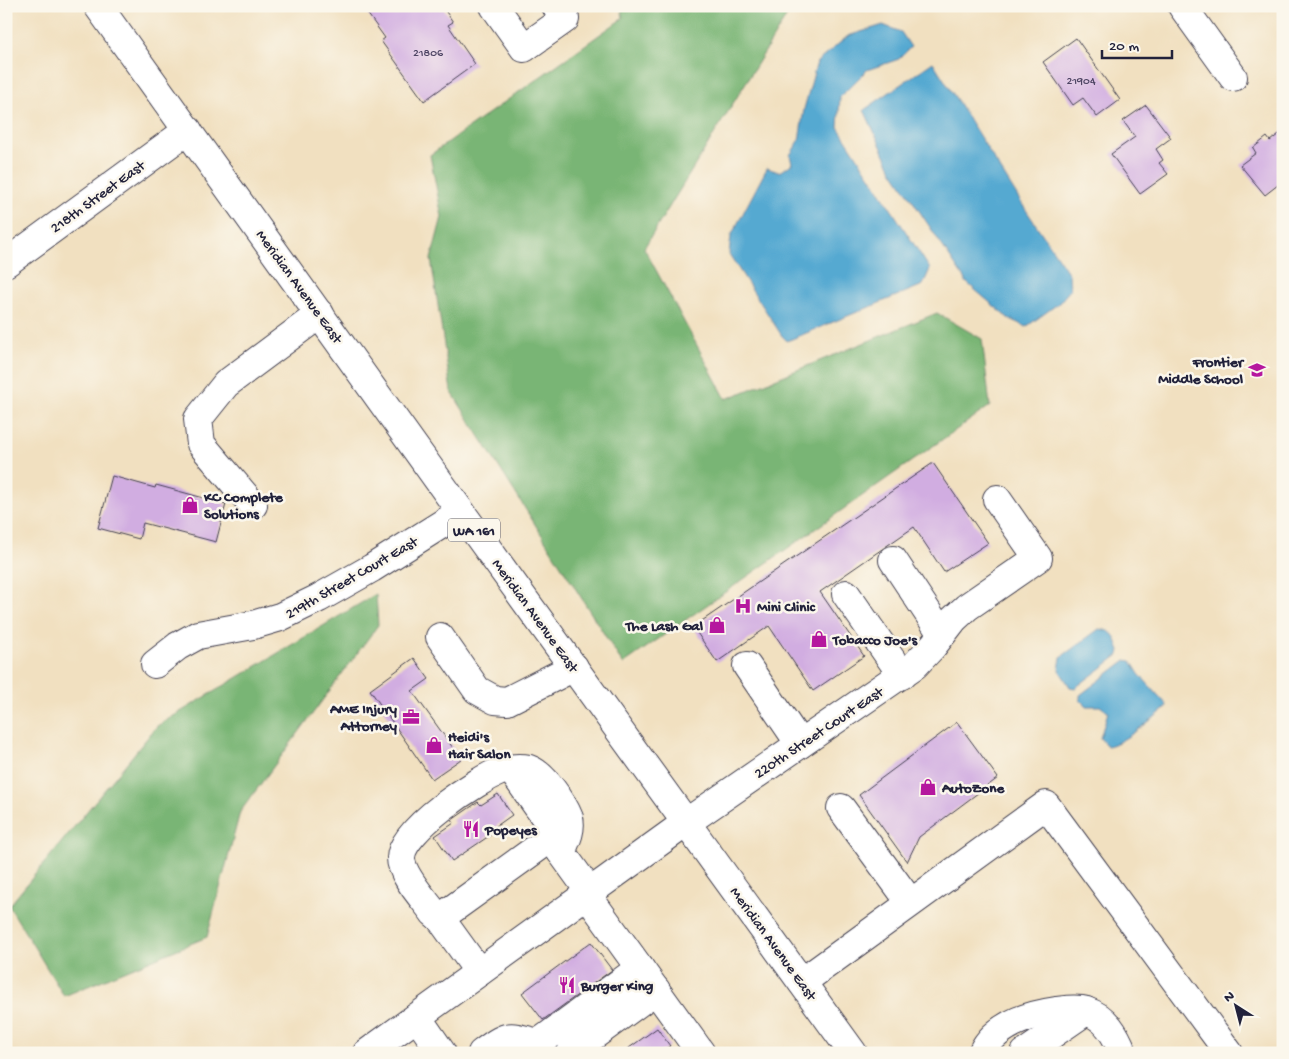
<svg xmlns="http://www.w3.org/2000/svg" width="1289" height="1059" font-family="'Gochi Hand',sans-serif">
<rect width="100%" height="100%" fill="#fbf7ec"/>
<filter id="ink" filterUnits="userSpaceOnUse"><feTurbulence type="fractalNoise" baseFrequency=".02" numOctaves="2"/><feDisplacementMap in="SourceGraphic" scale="10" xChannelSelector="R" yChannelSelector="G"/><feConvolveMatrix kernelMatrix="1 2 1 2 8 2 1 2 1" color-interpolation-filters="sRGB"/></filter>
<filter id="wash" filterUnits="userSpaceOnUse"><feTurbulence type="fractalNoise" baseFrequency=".0096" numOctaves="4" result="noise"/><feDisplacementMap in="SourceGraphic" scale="20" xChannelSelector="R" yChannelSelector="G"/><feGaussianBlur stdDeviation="1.12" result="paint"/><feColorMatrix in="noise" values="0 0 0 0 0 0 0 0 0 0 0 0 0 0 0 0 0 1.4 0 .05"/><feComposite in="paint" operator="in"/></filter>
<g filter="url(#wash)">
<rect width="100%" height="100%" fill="#f1e0c0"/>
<g fill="#79b574" stroke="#4e6c58">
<path d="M621,6H793L644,248L726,399L937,313L982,339L990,406L623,664L451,391L431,259L442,217L430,155L623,18Z"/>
<path d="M376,594L378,625L240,812L207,937L64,996L9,906L157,726Z"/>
</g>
<g fill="#55a9d1" stroke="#3c6686">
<path d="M883,25L901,32L911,47L899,59L867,70L840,97L838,127L930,269L923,285L787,341L782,336L729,254L731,236L767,168L779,172L792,164L790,155L799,141L804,109L817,62L848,36Z"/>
<path d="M933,62L1024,207L1069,274L1070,290L1059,303L1026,327L1008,318L967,283L892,170L864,110Z"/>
<path d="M1099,629C1115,631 1114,636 1120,650L1119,655L1075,688L1070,687L1059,670L1061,657Z"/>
<path d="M1126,660L1131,661L1139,674L1167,705L1165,709C1153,718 1121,745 1107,746L1100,738L1108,712L1100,706H1086L1080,700V695Z"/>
</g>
<g id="blocks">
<g fill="#d1ade1">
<path d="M362,6H442L453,22L448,25L475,64L424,101L381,41L385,38Z"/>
<path d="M1076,38L1120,100L1097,117L1083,98L1073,105L1043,62Z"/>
<path d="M1146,105L1171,138L1156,149L1163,160L1159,163L1168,174L1140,194L1111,154L1135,137L1123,121Z"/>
<path d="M1283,131V181L1265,195L1240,165L1256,153L1253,148L1267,137L1270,141Z"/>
<path d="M933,463L988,543L944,572L914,527L820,592L864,656L813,691L769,626L717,662L693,627Z"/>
<path d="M112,476L155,488L156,485L226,504L216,542L143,523L139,539L98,528Z"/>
<path d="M414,658L429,679L412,691L461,759L432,779L370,690Z"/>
<path d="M957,722L998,778L919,837L907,862L859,795Z"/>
<path d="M498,794L512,815L495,827L498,830L452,861L435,836L454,823L452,820L478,802L481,805Z"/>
<path d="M591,942L612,970L543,1020L522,993Z"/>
<path d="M657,1028L670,1046L660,1053H622Z"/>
</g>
</g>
</g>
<g filter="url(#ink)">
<use href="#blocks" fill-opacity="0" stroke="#413e4f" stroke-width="1"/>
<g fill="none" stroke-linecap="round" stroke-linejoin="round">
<g stroke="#413e4f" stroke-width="30">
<g id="minor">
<path d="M494,6L524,48L565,19L556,6"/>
<path d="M1182,6L1233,77"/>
<path d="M6,263L188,130"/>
<path d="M253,505L201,444L198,419L226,384L320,314"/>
<path d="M893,560L942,634"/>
<path d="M846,594L902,675"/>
<path d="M440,637L477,690L495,700L507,701L574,667"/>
<path d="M155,664L178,646L198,635L253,625L280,617L319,598L372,568L461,512"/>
<path d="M747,666L800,744"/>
<path d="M511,769L552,827L553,832L551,838"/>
<path d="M841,808L910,902"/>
<path d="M587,895L701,1053"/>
<path d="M440,918L434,913C424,899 401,875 401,858C401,830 478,779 503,770C511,768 520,767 529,769C544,774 563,803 569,818C572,830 566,841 561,852"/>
<path d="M479,972L440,918L551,838L590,892"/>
<path d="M802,982L1046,805L1229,1053"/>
<path d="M417,1017L442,1053"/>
<path d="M367,1053L687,822L915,665L933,646L954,619L967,607L1038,558L997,499"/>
<path d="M482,1053C509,1033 507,1035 538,1043"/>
<path d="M525,1053L640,968"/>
<path d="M570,1053L656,990"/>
<path d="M982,1053C995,1025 1028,1015 1056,1011C1065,1010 1077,1008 1086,1011C1106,1017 1116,1035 1123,1053"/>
<path d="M1025,1053L1086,1011"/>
</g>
</g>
<g stroke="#413e4f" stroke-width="30">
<path id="major" d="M98,6L461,512L853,1053"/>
</g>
<use href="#minor" stroke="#fff" stroke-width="28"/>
<use href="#major" stroke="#fff" stroke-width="28"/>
</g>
</g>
<defs>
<g id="school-bare" transform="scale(1.35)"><path d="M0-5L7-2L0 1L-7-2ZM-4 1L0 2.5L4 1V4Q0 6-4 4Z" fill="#b5179e" stroke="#fbf7ec" stroke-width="2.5" paint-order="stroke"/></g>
<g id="shop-bare" transform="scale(1.35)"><path d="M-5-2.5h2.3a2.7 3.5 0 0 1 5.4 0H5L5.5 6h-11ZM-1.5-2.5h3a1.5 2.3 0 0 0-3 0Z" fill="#b5179e" stroke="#fbf7ec" stroke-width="2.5" paint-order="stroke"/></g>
<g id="hospital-bare" transform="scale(1.35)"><path d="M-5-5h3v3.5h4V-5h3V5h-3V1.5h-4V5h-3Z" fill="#b5179e" stroke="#fbf7ec" stroke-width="2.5" paint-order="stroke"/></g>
<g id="office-bare" transform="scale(1.35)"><path d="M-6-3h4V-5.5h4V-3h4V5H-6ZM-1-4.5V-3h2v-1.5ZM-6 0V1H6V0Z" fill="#b5179e" stroke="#fbf7ec" stroke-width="2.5" paint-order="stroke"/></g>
<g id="restaurant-bare" transform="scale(1.35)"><path d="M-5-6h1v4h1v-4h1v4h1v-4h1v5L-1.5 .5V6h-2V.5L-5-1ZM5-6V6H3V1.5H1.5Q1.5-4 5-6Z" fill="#b5179e" stroke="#fbf7ec" stroke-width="2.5" paint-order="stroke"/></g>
</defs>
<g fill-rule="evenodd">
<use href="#school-bare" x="1257" y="370"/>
<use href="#shop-bare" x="190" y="505"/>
<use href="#hospital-bare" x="743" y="606"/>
<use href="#shop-bare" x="717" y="625"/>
<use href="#shop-bare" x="819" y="639"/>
<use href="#office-bare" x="411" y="717"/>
<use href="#shop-bare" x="434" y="745"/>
<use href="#shop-bare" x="928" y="787"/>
<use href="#restaurant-bare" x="471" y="829"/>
<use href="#restaurant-bare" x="567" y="985"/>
</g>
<g text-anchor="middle" stroke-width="5" stroke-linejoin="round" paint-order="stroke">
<g font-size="12" fill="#4e4564">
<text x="428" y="56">21806</text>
<text x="1081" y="84">21904</text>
</g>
<rect fill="#fbf7ec" stroke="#636270" stroke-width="1" x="448" y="518.5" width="52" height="23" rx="4"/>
<g font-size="14" font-weight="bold" fill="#22223b">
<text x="474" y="535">WA 161</text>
</g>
<g font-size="15" fill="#22223b" stroke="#fbf7ec">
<text transform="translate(97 196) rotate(-36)" y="5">218th Street East</text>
<text transform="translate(300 286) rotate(54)" y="5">Meridian Avenue East</text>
<text transform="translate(351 577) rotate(-30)" y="5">219th Street Court East</text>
<text transform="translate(536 615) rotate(54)" y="5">Meridian Avenue East</text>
<text transform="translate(818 732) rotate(-34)" y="5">220th Street Court East</text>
<text transform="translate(774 943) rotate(54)" y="5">Meridian Avenue East</text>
</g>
<g font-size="15" font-weight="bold" fill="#22223b" stroke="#fbf7ec" text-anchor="start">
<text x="1243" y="366" text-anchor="end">Frontier<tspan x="1243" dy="17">Middle School</tspan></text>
<text x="204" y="501">KC Complete<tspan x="204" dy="17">Solutions</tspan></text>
<text x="757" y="611">Mini Clinic</text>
<text x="703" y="630" text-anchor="end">The Lash Gal</text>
<text x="833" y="644">Tobacco Joe's</text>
<text x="397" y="713" text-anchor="end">AME Injury<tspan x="397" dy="17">Attorney</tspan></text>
<text x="448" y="741">Heidi's<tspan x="448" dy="17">Hair Salon</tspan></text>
<text x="942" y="792">AutoZone</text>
<text x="485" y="834">Popeyes</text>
<text x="581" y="990">Burger King</text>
</g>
</g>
<rect width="1289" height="1059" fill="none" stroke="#fbf7ec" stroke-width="25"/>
<g transform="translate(1236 1006) rotate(324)" stroke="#fbf7ec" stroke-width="4" paint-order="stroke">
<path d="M0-4L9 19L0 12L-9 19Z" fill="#22223b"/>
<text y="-8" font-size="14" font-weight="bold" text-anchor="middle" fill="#22223b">N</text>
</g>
<path d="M1102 50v8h70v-8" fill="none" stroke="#22223b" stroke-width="2.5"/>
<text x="1109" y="50" font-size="15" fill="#22223b" stroke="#fbf7ec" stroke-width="4" paint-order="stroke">20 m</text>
</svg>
